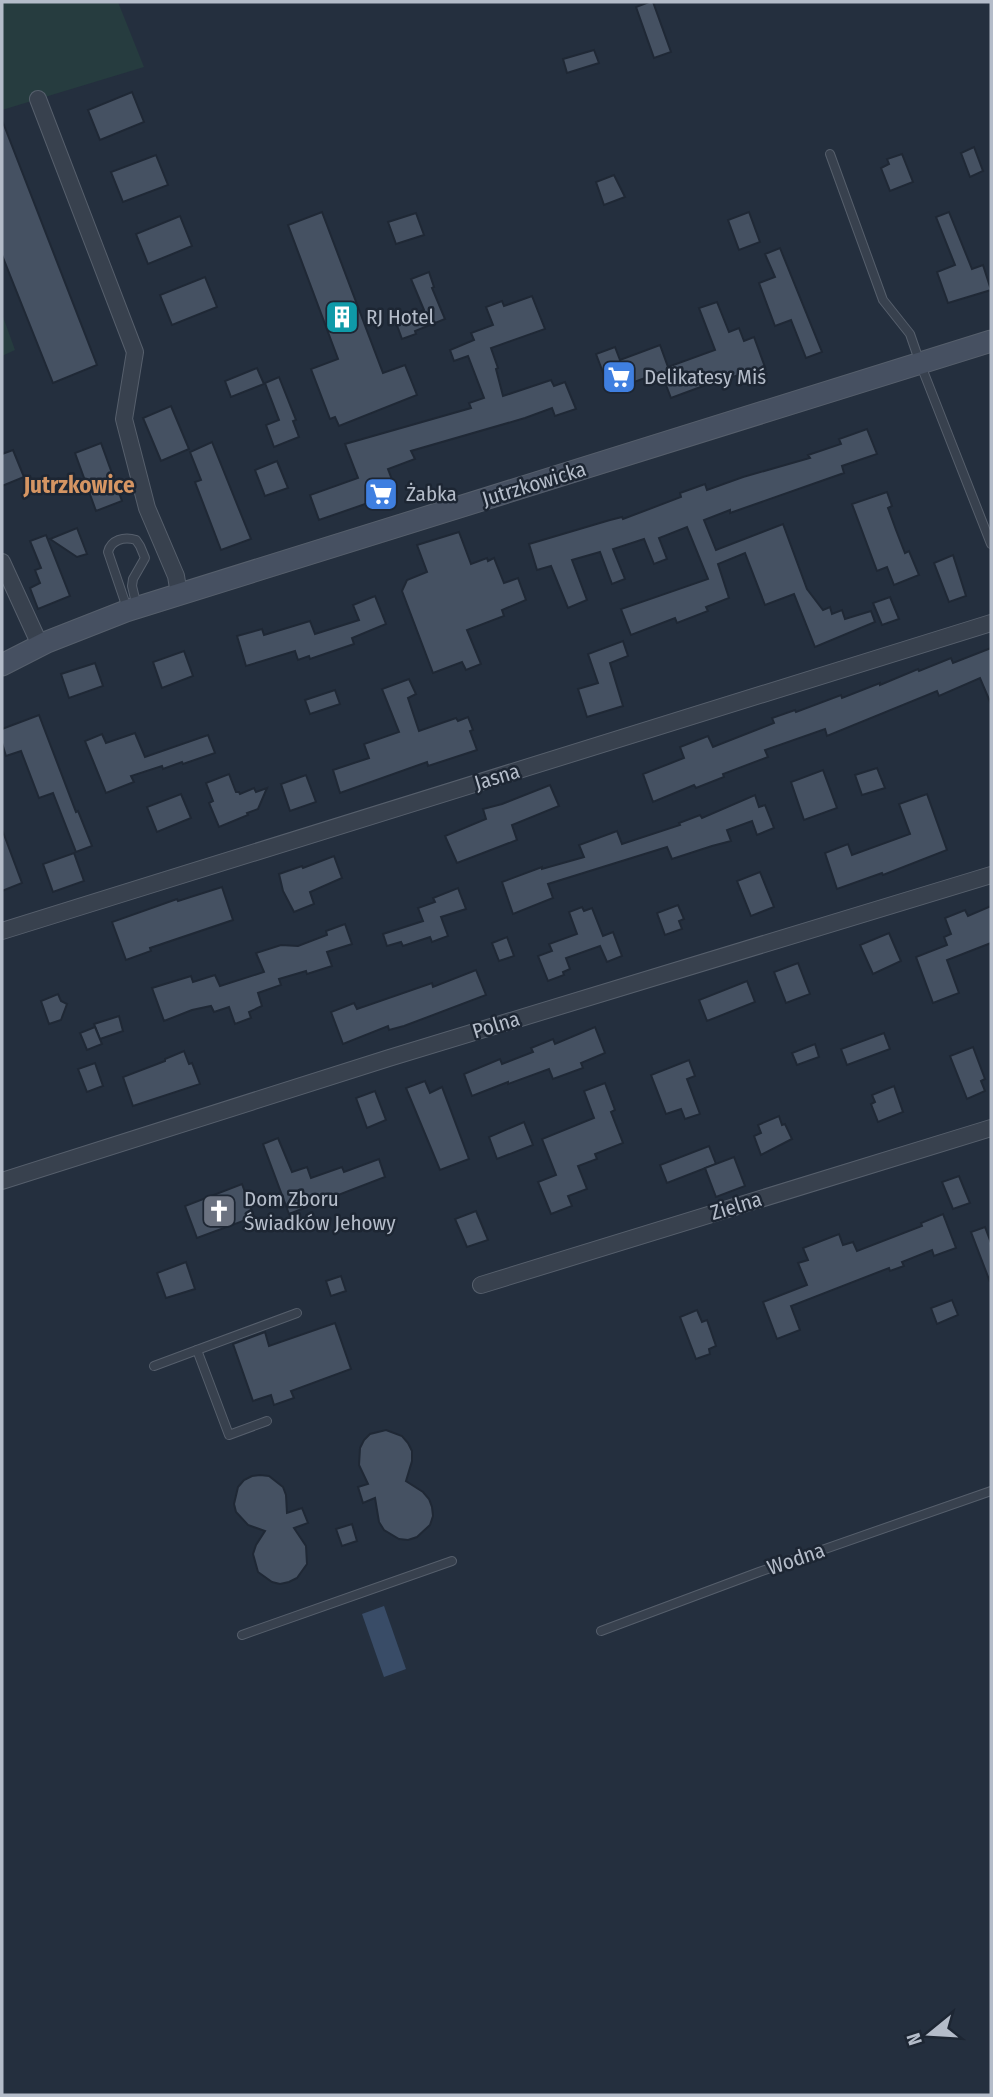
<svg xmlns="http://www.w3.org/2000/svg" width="993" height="2097" font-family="'Fira Sans Condensed',sans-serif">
<rect width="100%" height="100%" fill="#242f3e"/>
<g fill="#263c3f">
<path d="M2,2H118L144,67L2,110Z"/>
<path d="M2,314L15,350L2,356Z"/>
</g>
<path fill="#394c67" d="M384,1606L406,1669L384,1677L362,1614Z"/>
<g fill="#455162" stroke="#1f2835" stroke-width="2">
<path d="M649,2H653L671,52L654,58L636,7Z"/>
<path d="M594,50L599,63L567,73L563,59Z"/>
<path d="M132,92L144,122L100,140L88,110Z"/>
<path d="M2,120L97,365L53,383L2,255Z"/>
<path d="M974,147L983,171L970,177L961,153Z"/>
<path d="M902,154L913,182L890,191L881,168L889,164L887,159Z"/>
<path d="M156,155L168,185L123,202L111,172Z"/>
<path d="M614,175L625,197L604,205L596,182Z"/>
<path d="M322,212L383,373L405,365L417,395L339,426L335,417L330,419L311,369L338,359L288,225Z"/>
<path d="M749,212L760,242L739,250L728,220Z"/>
<path d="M949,212L972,269L983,265L991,290L948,303L937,272L955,265L936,217Z"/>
<path d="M416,213L424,235L396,244L388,222Z"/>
<path d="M180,216L192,246L148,264L136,234Z"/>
<path d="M780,248L822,352L806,358L791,320L775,326L759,283L775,277L765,254Z"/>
<path d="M429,272L434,287L432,288L445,319L415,331L416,334L402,339L395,320L424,310L411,279Z"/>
<path d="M205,277L217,307L172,325L160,295Z"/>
<path d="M532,296L545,329L491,348L498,368L496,369L503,396L551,380L554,386L565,382L576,409L555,416L552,408L525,418L411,451L415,459L388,469L397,493L319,520L310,495L358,478L345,444L471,408L469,403L484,398L468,356L454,361L450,350L474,340L471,333L493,325L486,307L502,301L504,306Z"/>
<path d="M717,302L729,332L739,328L744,341L754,337L765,367L726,379L725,378L671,398L661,372L610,391L596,354L615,347L620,360L660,345L668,367L715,350L699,308Z"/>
<path d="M257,368L264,384L231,397L225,381Z"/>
<path d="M279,377L296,420L293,421L299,437L274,447L266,425L279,420L265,383Z"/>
<path d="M171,406L189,449L161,461L143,418Z"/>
<path d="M867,429L877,454L842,466L844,473L730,513V510L704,520L716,550L783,524L807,589L823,610L830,607L832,614L842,610L845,619L871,611L875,622L815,647L794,594L765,605L745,553L718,564L729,598L706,607L708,611L677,623L675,618L631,635L621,609L708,579L687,527L659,538L667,559L654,564L644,539L613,549L625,579L612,584L600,552L572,560L587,600L568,608L551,566L537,570L529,544L610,520L622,517L623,519L681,497L680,493L705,484L707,490L743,477L810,458L808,455L841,444L839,439Z"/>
<path d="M212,442L251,539L221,550L195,482L201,480L190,452Z"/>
<path d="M101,443L122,501L96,511L75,453Z"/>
<path d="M13,450L24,477L2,486V454Z"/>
<path d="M277,461L288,488L265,496L255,470Z"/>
<path d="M887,492L892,506L888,508L896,530L905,553L909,551L919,575L894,585L887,567L877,571L852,504Z"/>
<path d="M77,528L87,554L77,557L50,539Z"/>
<path d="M459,532L471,564L487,558L488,561L494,558L504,583L518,578L526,600L502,610L504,616L467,630L481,664L466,670L462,662L433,673L402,591L407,580L427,572L417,545Z"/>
<path d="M46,535L70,596L38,609L30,588L40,583L35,570L41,568L30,541Z"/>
<path d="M953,555L966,596L949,602L934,563Z"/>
<path d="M375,596L386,624L352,638L354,644L310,659L309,656L298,660L295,651L246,666L237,636L262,629L264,635L310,621L315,634L359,620L353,605Z"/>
<path d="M890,597L899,619L882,625L873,603Z"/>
<path d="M623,641L628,656L610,663L623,706L587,717L578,689L598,683L588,654Z"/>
<path d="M991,648V704L980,678L939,696L937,691L827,736L825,729L765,750L768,757L723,774L724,777L696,788L694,785L653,802L643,774L684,758L680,747L708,736L713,747L774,723L772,718L795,710L796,712L841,695L842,698L880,683V685L918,669L919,671L951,658L953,663Z"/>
<path d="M184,651L193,676L162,688L153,662Z"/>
<path d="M95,663L103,686L69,698L61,674Z"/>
<path d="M409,679L416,694L408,698L419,731L456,718L458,721L468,717L473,730L470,731L477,750L428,766L427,762L340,793L333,770L369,758L364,744L399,732L382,689Z"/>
<path d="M335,690L340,704L310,714L305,700Z"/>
<path d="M39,715L76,812L78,811L92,846L76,852L53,793L39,798L21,751L6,756L2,743V729Z"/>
<path d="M135,733L145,757L208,735L215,753L183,764L182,762L163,769L162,766L131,776L134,782L106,793L85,741L102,734L106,743Z"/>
<path d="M877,768L885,788L862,795L855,775Z"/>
<path d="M823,770L837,808L804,820L791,782Z"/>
<path d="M229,774L236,792H239L240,794L254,788L256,792L267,788L258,809L247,813L248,815L219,827L209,803L213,801L206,783Z"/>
<path d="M306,775L316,802L290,811L281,784Z"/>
<path d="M550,785L559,806L512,825L517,840L457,863L445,836L486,819L483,809L502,804Z"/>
<path d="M181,794L191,818L157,832L147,807Z"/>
<path d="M927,794L947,850L883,875L882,873L837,889L825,853L848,844L852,855L910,834L899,804Z"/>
<path d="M755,795L759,807L765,805L774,828L757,835L752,821L727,830L731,841L712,846L672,859L667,847L548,884L553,898L513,914L502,882L542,867V869L584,857L579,845L617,831L622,844L680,825L679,823L700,815L702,818Z"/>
<path d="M3,832L22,883L2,891V833Z"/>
<path d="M74,853L84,881L53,892L43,864Z"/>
<path d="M334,856L342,878L310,892L314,904L294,912L283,891L279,874L302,866L303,868Z"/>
<path d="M760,872L774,907L751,916L737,881Z"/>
<path d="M222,887L233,920L150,948L151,951L126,960L112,922L177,899L178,901Z"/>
<path d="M458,888L466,909L441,917L448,936L432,942L430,937L403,946L401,942L387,946L383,934L423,921L418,908L435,902L433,898Z"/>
<path d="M678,905L684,919L679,921L682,929L665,935L657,913Z"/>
<path d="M991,906V943L947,960L959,993L933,1003L916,957L947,945L944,937L951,934L945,918L965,910L968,916Z"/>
<path d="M582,907L584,911L592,908L603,936L613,932L622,956L607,962L600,946L566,958L570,969L563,972L564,975L548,981L538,956L552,951L549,944L577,934L569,912Z"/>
<path d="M345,924L352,944L327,952L332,966L307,974L306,971L279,979L281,985L258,993L262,1006L249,1012L251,1018L235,1024L229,1007L214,1012L211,1006L192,1010L164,1021L152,988L191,976L193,982L215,975L220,986L264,972L256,953L281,945L298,946L327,935L326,931Z"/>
<path d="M889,933L901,961L873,974L860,945Z"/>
<path d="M507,937L514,956L499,961L492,943Z"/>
<path d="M798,963L810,994L786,1003L774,972Z"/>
<path d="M476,970L486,995L404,1026L389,1030L388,1026L343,1044L331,1012L354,1003L357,1009L432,983L433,987Z"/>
<path d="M747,981L755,1002L707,1021L699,1000Z"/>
<path d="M58,994L61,1001L67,1004L61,1020L49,1024L41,1001Z"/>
<path d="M119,1016L123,1031L100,1039L94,1024Z"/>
<path d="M95,1027L102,1044L87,1050L80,1033Z"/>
<path d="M595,1027L605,1053L581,1063L583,1068L553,1079L549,1069L508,1084V1082L472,1096L464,1074L500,1059L502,1064L533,1052L531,1048L553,1039L555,1044Z"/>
<path d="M884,1033L890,1049L847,1065L841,1049Z"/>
<path d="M815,1044L819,1057L797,1065L792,1053Z"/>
<path d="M973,1047L985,1079L981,1081L985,1091L967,1099L950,1056Z"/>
<path d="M184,1051L189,1064L192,1063L200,1084L133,1106L123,1077L165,1061V1059Z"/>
<path d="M689,1060L695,1076L687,1079L700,1114L685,1119L681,1109L666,1114L651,1075Z"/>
<path d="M95,1063L103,1086L87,1092L78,1069Z"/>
<path d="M425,1081L430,1093L442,1087L469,1159L440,1170L406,1088Z"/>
<path d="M605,1083L615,1110L611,1112L623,1143L595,1154L597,1159L578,1166L587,1189L568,1196L572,1206L551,1214L538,1182L556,1175L542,1139L594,1118L584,1091Z"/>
<path d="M894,1086L903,1112L878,1122L871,1104L875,1102L872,1095Z"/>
<path d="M375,1091L386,1120L367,1128L356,1098Z"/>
<path d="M779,1116L782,1125L785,1124L792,1139L761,1155L754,1136L761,1133L758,1125Z"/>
<path d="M524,1122L533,1145L497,1159L489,1137Z"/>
<path d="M278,1138L292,1172L307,1167L311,1178L342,1167L344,1172L379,1159L385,1177L289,1214L263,1144Z"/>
<path d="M709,1146L716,1164L667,1183L660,1165Z"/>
<path d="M734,1157L745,1186L716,1197L705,1168Z"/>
<path d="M959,1176L970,1203L953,1209L942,1182Z"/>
<path d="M242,1184L254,1217L197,1238L185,1206Z"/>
<path d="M476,1211L488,1240L467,1247L455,1219Z"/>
<path d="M943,1214L956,1248L934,1256L932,1250L902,1262L904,1266L890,1271L889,1268L791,1306L800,1330L777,1339L763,1302L807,1285L798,1263L808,1260L803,1248L839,1234L843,1245L853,1242L857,1251L922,1226L921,1223Z"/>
<path d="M985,1227L991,1243L990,1282L971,1232Z"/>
<path d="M186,1262L195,1289L166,1298L157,1273Z"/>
<path d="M341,1276L346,1291L331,1296L326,1281Z"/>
<path d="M952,1300L958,1315L937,1324L931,1308Z"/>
<path d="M697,1310L702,1322L707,1320L716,1346L709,1349L710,1354L696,1359L680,1317Z"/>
<path d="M335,1323L351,1369L291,1391L294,1398L274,1405L271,1395L253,1401L233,1344L265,1332L269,1346Z"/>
<path d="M386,1430L402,1436L408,1443L412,1451V1461L406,1481L423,1492L429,1499L432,1507L433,1516L430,1525L417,1537L408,1540L399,1539L384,1530L379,1522L375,1498L363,1503L358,1487L368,1484L359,1465L360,1448L364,1440L370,1434Z"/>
<path d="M260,1475L269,1476L283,1487L286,1495L287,1513L302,1508L308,1523L294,1528L306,1546L307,1564L297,1578L289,1582L280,1584L272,1582L258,1572L253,1554L256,1545L265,1531L248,1525L236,1512L234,1504L238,1487L244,1480L252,1476Z"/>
<path d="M352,1524L357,1541L342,1546L336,1529Z"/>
</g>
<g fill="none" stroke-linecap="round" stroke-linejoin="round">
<g stroke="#565f6c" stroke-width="10">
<g id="service">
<path d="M830,154L883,300L910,334L920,363L991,544"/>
<path d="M127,608L108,552C111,540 124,536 136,540L140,546L145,558L133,579L132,586L137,607"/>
<path d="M197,1350L297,1313"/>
<path d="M154,1366L197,1350L229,1435L267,1421"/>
<path d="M601,1631L759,1572L991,1491"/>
<path d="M242,1635L452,1561"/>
</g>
</g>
<g stroke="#565f6c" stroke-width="18">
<g id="minor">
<path d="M38,99L135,352L124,419L147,508L176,576L179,594"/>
<path d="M2,562L40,645"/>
<path d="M2,931L991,623"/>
<path d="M2,1181L389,1058L991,875"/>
<path d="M481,1285L991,1128"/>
</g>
</g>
<g stroke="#565f6c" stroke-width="23">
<path id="secondary" d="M2,665L47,642L126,611L991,341"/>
</g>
<use href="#service" stroke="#38414e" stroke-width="8"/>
<use href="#minor" stroke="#38414e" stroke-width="16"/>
<use href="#secondary" stroke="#465061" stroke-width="21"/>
</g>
<defs>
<g id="building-square" transform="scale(1.75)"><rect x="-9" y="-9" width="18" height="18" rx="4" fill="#0f9aa8" stroke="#1d2633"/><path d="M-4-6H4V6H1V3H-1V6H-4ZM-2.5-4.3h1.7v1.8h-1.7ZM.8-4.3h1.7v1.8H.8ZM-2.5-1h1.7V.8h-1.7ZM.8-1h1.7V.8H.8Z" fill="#fff"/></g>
<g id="supermarket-square" transform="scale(1.75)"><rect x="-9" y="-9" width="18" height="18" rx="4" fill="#3f7fe0" stroke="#1d2633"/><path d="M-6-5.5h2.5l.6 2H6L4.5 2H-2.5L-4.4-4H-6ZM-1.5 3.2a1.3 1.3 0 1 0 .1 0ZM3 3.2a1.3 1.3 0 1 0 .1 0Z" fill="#fff"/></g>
<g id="church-square" transform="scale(1.75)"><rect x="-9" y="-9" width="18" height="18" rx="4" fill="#6b7280" stroke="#1d2633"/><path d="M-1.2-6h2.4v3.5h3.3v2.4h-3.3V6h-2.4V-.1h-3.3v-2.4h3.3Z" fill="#fff"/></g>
</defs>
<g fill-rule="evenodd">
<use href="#building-square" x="342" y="317"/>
<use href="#supermarket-square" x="619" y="377"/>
<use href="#supermarket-square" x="381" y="494"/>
<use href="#church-square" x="219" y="1211"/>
</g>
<g text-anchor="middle" stroke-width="5" stroke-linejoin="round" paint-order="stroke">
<g font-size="21" fill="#b4bcc9" stroke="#1d2633" text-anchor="start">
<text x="366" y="324">RJ Hotel</text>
<text x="644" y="384">Delikatesy Miś</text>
<text x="406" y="501">Żabka</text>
<text x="244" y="1206">Dom Zboru<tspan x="244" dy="24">Świadków Jehowy</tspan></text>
</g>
<g font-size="21" fill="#b4bcc9" stroke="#1d2633">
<text transform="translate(534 484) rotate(-17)" y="7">Jutrzkowicka</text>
<text transform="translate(497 777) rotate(-17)" y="7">Jasna</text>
<text transform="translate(496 1025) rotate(-17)" y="7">Polna</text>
<text transform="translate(736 1206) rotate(-17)" y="7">Zielna</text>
<text transform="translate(796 1559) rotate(-19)" y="7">Wodna</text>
</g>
<g font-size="23" font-weight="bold" fill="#d59563" stroke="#1d2633">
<text x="79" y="493">Jutrzkowice</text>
</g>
</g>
<rect width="993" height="2097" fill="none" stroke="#b4bcc9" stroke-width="7"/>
<g transform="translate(930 2034) rotate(252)" stroke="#1d2633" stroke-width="5" paint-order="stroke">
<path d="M0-5L12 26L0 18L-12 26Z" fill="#b4bcc9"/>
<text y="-10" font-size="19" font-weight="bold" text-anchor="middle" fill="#b4bcc9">N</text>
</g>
</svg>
